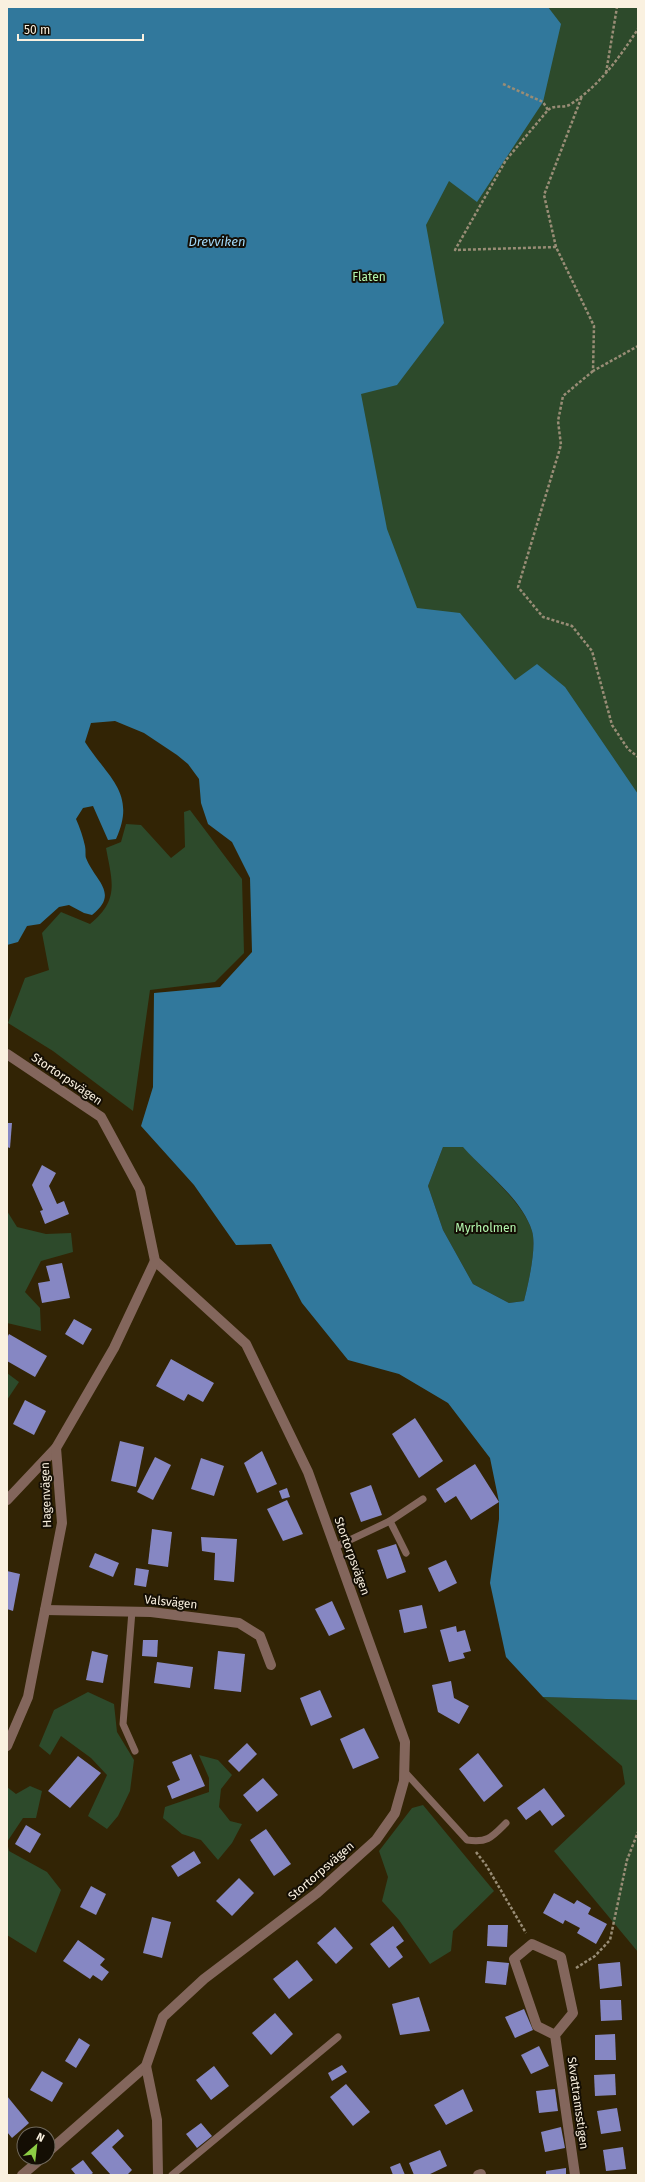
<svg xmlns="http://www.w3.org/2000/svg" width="645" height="2182" font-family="'Fira Sans',sans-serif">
<rect width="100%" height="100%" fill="#322405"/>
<g fill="#2d4a2b">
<path d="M7,7H638V1197Z"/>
<path d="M190,810L242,879L244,953L215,982L150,990L133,1111L53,1051L8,1023L25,978L49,970L42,933L61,912L90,924C120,900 112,881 106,848L121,842L126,824L141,825L171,858L185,847L184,812Z"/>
<path d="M463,1146C484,1172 522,1200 532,1231C537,1247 528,1285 524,1301L509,1303L473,1284L443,1230L428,1186L443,1147Z"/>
<path d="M7,1211L17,1227L46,1234L71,1233L73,1252L41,1261L25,1292L40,1308L41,1331L7,1323Z"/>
<path d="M7,1373L19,1382L7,1400Z"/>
<path d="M88,1692L114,1704L117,1732L134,1760L130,1791L118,1816L107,1829L88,1816L107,1775L91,1758L61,1736L50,1755L39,1746L54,1710Z"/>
<path d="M543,1697L638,1700V1952L554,1851L625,1784L622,1766Z"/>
<path d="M199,1755L218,1760L232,1775L221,1789L219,1807L230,1821L242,1824L232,1843L218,1860L201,1840L182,1834L163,1818L165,1807L209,1792V1778Z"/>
<path d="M30,1786L42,1791L36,1818H23L7,1842V1787L16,1794Z"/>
<path d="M423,1805L494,1891L453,1931L451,1951L430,1964L399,1920L382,1901L388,1877L379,1851L412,1808Z"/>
<path d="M7,1842L9,1851L47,1872L61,1890L36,1953L7,1935Z"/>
</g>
<path fill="#31789c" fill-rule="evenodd" d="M7,7H548L561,24L543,102L477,202L449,181L426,225L444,323L397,385L361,394L387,529L417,608L460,613L515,680L537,664L565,687L638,794V1700L543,1697L506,1657L490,1583L499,1519V1502L490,1458L448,1403L399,1374L348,1360L302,1303L271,1244L236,1245L194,1185L141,1126L153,1087L154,993L220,987L252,952L250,878L232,842L208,824L201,803L199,779L188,764L177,755L144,733L115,721L91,723L85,742C108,778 137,793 116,839L108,840L93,806L83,808L76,819C80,828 83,837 85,846C86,850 85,855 86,858C95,881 120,893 92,915L84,913L69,905L59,907L40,924L27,926L18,942L7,945ZM443,1147H463C485,1172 522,1199 532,1231C537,1247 528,1285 524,1301L509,1303L473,1284L443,1230L428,1186Z"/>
<g fill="#8687c3">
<path d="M7,1123H12L10,1148L7,1147Z"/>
<path d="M42,1165L56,1173L49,1186L57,1204L64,1201L69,1214L45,1224L40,1211L43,1210L32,1185Z"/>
<path d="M62,1263L70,1298L42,1303L38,1283L50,1281L46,1266Z"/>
<path d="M74,1319L92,1329L83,1345L65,1334Z"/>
<path d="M9,1334L47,1356L35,1377L7,1361V1338Z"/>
<path d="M171,1359L214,1383L203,1402L188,1394L184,1401L156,1386Z"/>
<path d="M25,1400L46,1411L34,1435L13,1424Z"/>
<path d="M415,1418L443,1461L419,1478L392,1434Z"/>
<path d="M120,1441L144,1447L136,1487L111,1481Z"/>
<path d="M262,1451L277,1484L257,1493L244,1463Z"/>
<path d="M155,1457L171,1465L153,1500L137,1492Z"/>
<path d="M201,1458L224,1466L214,1496L191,1489Z"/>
<path d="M475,1464L499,1502L471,1520L456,1496L445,1503L436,1489Z"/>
<path d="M371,1485L382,1515L361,1522L350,1493Z"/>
<path d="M287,1488L290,1497L282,1499L279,1491Z"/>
<path d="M287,1500L303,1534L283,1541L267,1509Z"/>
<path d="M152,1529L172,1532L168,1567L148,1564Z"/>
<path d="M201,1537L237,1539L234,1582L214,1580L215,1553L202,1551Z"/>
<path d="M396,1544L406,1572L387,1579L377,1550Z"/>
<path d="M95,1553L119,1563L113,1577L89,1567Z"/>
<path d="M446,1560L457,1583L439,1592L428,1568Z"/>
<path d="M136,1568L149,1570L146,1587L134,1585Z"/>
<path d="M7,1571L20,1574L13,1611L7,1609Z"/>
<path d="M332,1601L345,1629L329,1636L315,1609Z"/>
<path d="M422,1605L427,1628L404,1633L399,1610Z"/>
<path d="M456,1626L457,1632L465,1630L471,1651L463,1653L465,1658L449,1662L440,1630Z"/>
<path d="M143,1640H158L157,1657L142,1656Z"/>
<path d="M92,1651L108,1655L103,1683L86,1680Z"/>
<path d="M218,1651L245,1654L241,1692L214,1689Z"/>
<path d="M157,1662L193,1667L190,1688L154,1683Z"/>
<path d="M451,1681L454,1698L469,1706L459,1724L438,1712L432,1685Z"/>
<path d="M320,1690L332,1717L311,1726L300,1698Z"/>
<path d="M364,1728L379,1758L353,1769L340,1739Z"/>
<path d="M247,1743L257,1754L239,1772L228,1761Z"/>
<path d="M478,1753L503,1786L484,1802L459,1769Z"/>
<path d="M191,1754L205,1786L172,1799L167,1786L180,1780L172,1762Z"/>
<path d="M78,1756L101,1773L70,1808L48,1791Z"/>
<path d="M263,1778L278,1795L257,1812L243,1795Z"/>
<path d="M544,1788L565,1816L552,1826L540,1810L526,1820L517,1808Z"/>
<path d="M26,1825L41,1834L30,1853L15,1844Z"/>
<path d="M266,1829L291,1864L274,1876L250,1840Z"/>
<path d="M194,1851L201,1863L178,1877L171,1866Z"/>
<path d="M239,1878L254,1893L232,1916L216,1901Z"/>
<path d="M91,1886L106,1894L96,1915L80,1907Z"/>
<path d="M554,1893L574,1904L577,1900L591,1908L588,1914L607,1924L596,1944L577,1933L580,1928L565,1920L563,1924L543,1913Z"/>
<path d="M152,1917L171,1922L162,1958L143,1953Z"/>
<path d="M488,1925H508L507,1947L487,1946Z"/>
<path d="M393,1926L404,1941L396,1947L403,1957L389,1968L370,1944Z"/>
<path d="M335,1927L353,1948L336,1964L317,1943Z"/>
<path d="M78,1940L105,1959L100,1965L109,1972L102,1981L93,1975L90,1979L63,1961Z"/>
<path d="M297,1960L313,1980L289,1999L273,1979Z"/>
<path d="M487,1961L509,1963L506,1985L485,1983Z"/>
<path d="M620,1962L622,1986L600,1989L598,1964Z"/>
<path d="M419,1997L430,2031L400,2035L392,2004Z"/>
<path d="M600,2000H621L622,2020L601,2021Z"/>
<path d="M524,2009L533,2030L515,2038L505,2017Z"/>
<path d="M275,2013L293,2034L271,2055L252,2033Z"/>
<path d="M615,2034L616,2060H595V2035Z"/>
<path d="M79,2038L90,2045L76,2068L65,2061Z"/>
<path d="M539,2046L549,2066L531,2074L521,2055Z"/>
<path d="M342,2065L347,2072L332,2081L328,2073Z"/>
<path d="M214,2066L229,2086L211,2100L196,2080Z"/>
<path d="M42,2071L63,2083L52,2102L30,2090Z"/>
<path d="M615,2074L616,2095L595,2096L594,2075Z"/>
<path d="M346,2084L370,2112L353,2126L330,2097Z"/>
<path d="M463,2089L473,2111L446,2125L434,2105Z"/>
<path d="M555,2089L558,2111L539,2113L536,2091Z"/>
<path d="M7,2096L29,2123L12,2138L7,2132Z"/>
<path d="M617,2108L621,2131L601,2134L597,2111Z"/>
<path d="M201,2123L212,2136L197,2148L186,2134Z"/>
<path d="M561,2127L565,2148L545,2152L541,2132Z"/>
<path d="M118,2129L124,2136L112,2147L132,2170L127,2175H111L91,2153Z"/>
<path d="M623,2147L626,2169L606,2171L603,2150Z"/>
<path d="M440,2150L447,2166L428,2175H414L409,2163Z"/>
<path d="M83,2160L93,2173L90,2175H76L71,2169Z"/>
<path d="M400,2163L405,2175H393L390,2167Z"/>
<path d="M566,2168V2175H546V2171Z"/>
</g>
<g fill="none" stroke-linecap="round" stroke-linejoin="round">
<g stroke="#998d76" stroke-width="2.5" stroke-dasharray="3 2" stroke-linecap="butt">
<path d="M606,73L617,7"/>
<path d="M503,84L543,102L548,110L506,160L455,250L556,247L594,326L593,371L638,346"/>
<path d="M548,110C555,104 563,109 571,104C600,85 619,58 638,29"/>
<path d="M556,247L544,195L582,96"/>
<path d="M593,371L563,396L558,421L561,445L518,587L543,617L572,626L592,651L612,725L628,749L638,757"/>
<path d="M476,1852L486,1865L526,1933"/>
<path d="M576,1968L595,1956L610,1940L627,1860L638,1832"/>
</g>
<g stroke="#83665c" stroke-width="7">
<path d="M390,1521L406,1553"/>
<path d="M335,1547L390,1521L423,1499"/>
<path d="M132,1611L123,1724L135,1751"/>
<path d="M404,1771L467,1840C488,1843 492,1837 506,1823"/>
<path d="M172,2175L338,2037"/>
</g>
<g stroke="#83665c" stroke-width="10">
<path d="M7,1054L101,1117L140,1189L155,1261L246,1344L308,1472L405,1742L404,1781L395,1813L376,1840L317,1893L204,1979L163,2017L146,2066L48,2152"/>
<path d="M7,1500L56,1448L114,1348L155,1261"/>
<path d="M45,1610L151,1612L239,1623L260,1636L271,1665"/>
<path d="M7,1746L28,1697L62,1523L56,1448"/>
<path d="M555,2035L537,2026L514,1959L532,1944L561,1957L573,2013L555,2035L575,2175"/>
<path d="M146,2066L157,2120L158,2175"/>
<path d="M22,2175L42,2158"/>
<path d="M478,2175L481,2174"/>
</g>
</g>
<g text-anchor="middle" stroke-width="4" stroke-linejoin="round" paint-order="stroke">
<g font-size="12" fill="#b3f7ae" stroke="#140e04">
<text x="369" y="281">Flaten</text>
<text x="486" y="1232">Myrholmen</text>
</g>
<g font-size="12" fill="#faf1e0" stroke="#140e04">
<text transform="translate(67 1079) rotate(34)" y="4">Stortorpsvägen</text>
<text transform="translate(46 1495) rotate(-92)" y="4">Hagenvägen</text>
<text transform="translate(352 1556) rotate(70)" y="4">Stortorpsvägen</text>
<text transform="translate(171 1602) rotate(6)" y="4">Valsvägen</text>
<text transform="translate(321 1871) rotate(-41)" y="4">Stortorpsvägen</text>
<text transform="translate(578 2103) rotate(82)" y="4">Skvattramsstigen</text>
</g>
<g font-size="13" font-style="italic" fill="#a0d7f6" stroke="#140e04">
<text x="217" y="246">Drevviken</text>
</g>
</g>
<rect width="645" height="2182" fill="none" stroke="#faf1e0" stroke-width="16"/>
<g transform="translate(36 2146) rotate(28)"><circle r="19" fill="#140e04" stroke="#70695c"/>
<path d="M0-3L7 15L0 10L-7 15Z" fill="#8dce44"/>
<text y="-6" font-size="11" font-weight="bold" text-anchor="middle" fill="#faf1e0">N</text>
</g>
<path d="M18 34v6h125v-6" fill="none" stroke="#faf1e0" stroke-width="2"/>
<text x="24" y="34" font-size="12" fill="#faf1e0" stroke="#140e04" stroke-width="3" paint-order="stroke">50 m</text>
</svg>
